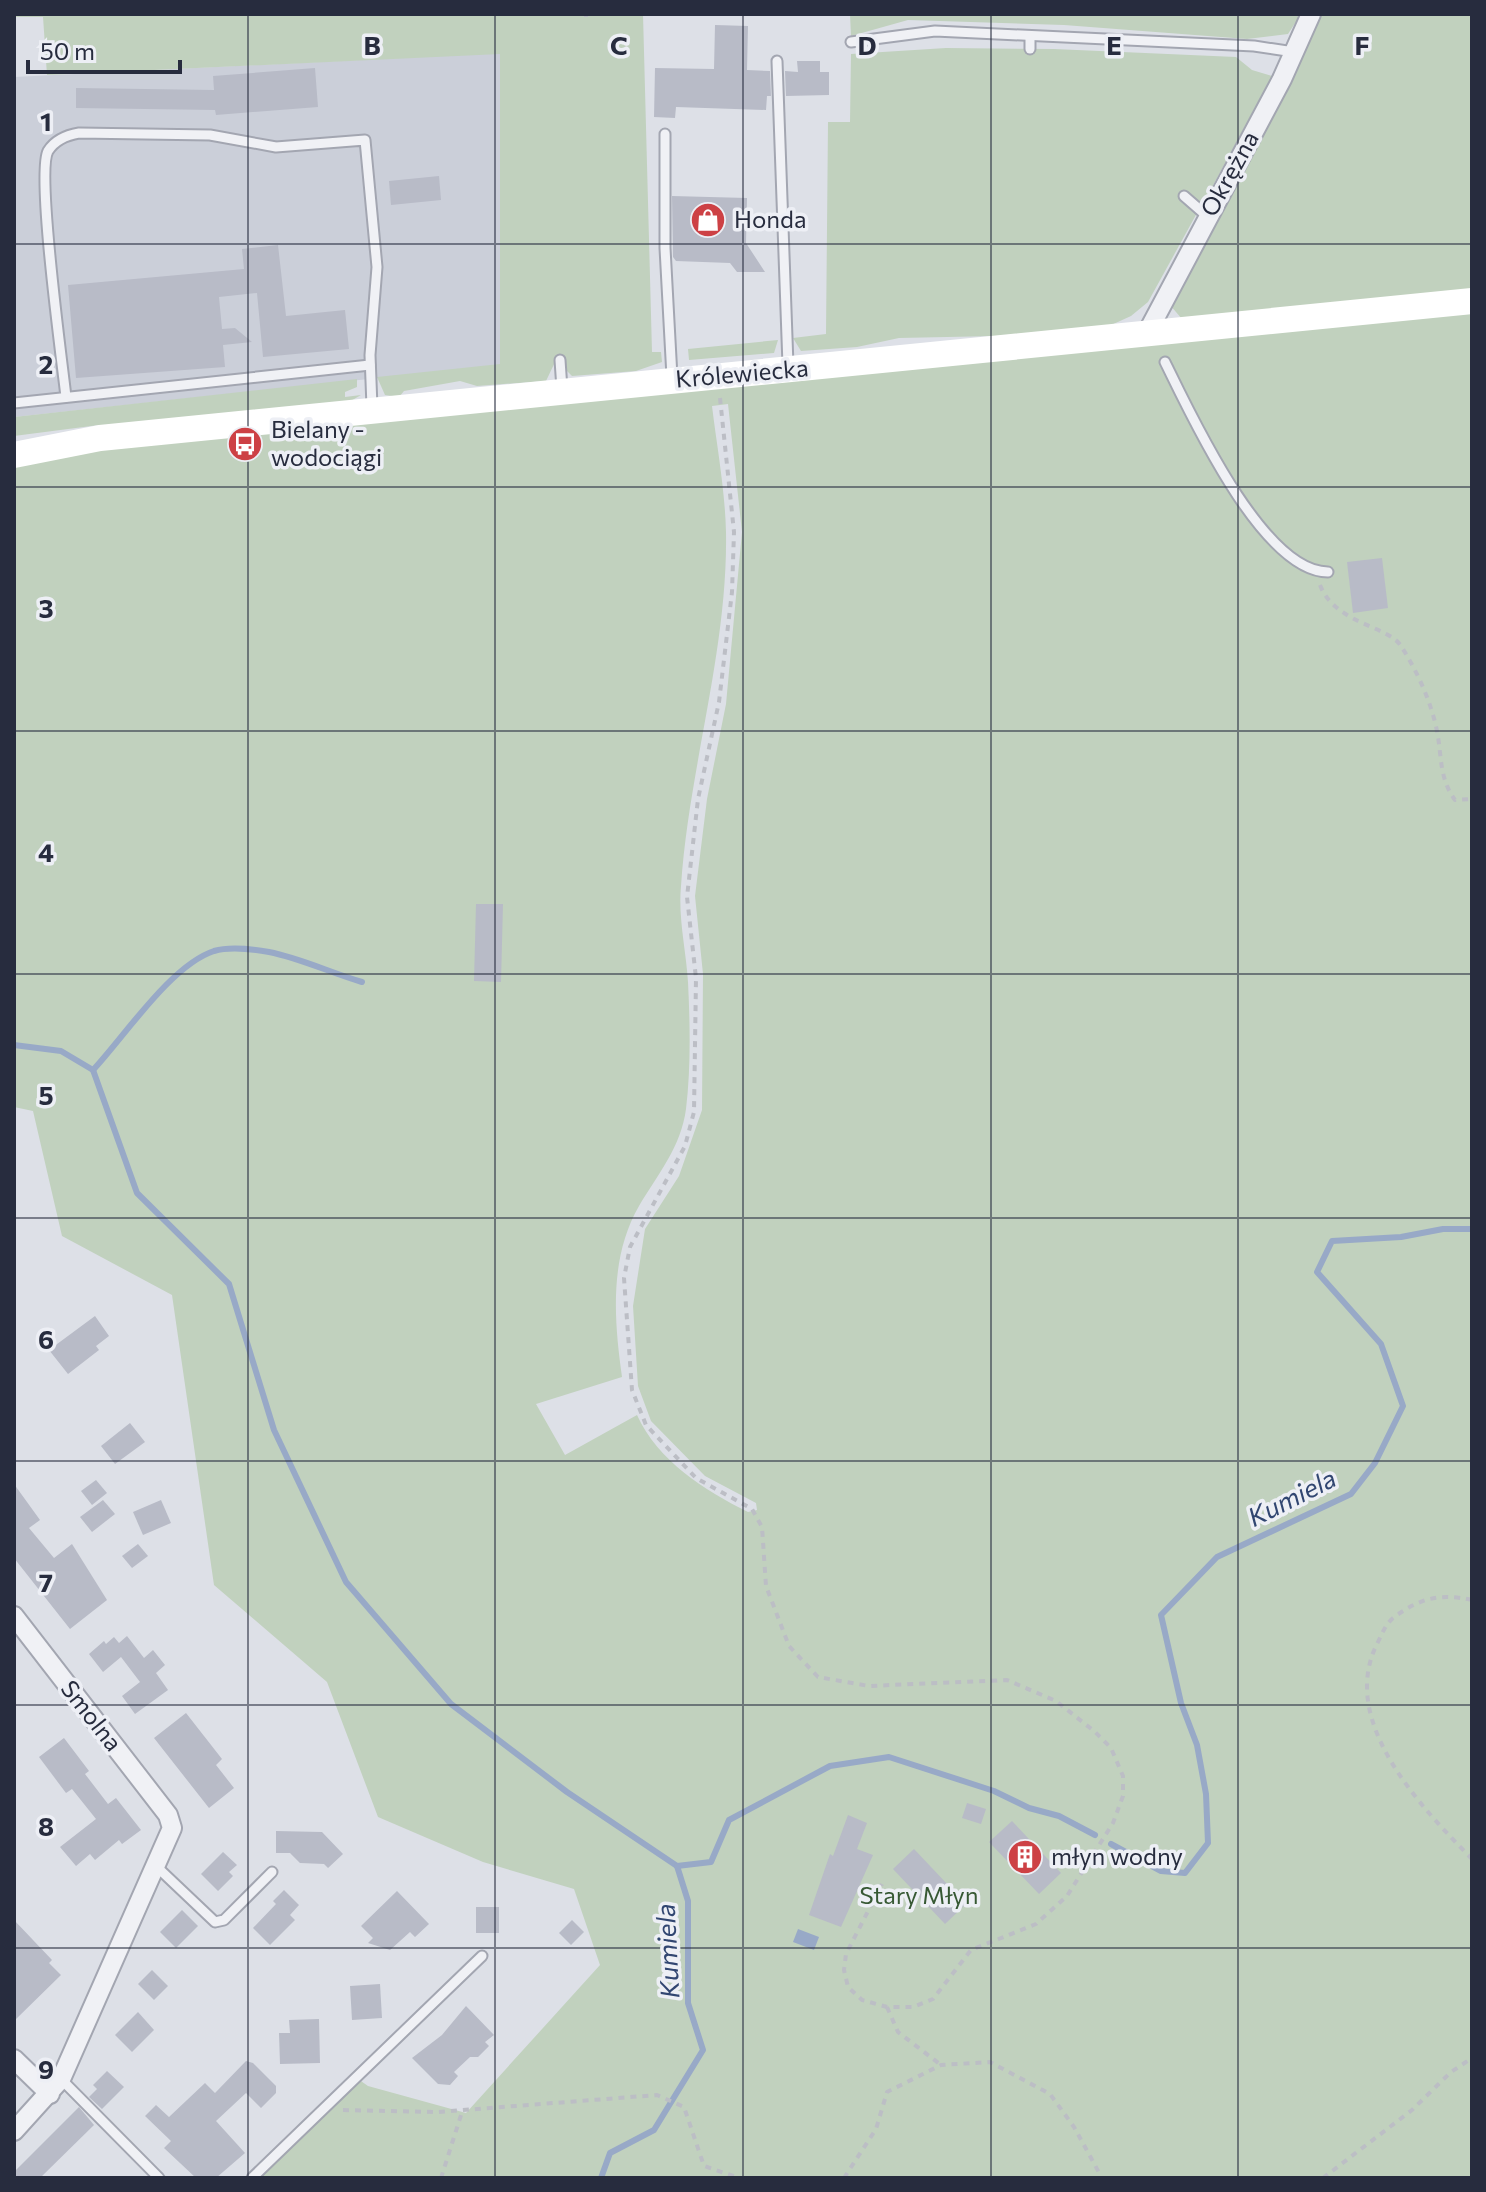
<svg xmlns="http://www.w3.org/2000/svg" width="1486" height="2192" font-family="Commissioner,sans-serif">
<rect width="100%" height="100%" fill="#dde0e7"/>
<path fill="#cbcfd9" d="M500,53V365L14,417V77Z"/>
<g fill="#c1d1be" fill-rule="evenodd">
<path d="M14,14H643L652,352H661L662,362L636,371L572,376L556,360L546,381L477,386L460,381L404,391L399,397L385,395L377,377L500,364V54L47,75L43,17H14Z"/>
<path d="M850,14H1301L1288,34L1247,39L1064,25L908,20L851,36Z"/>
<path d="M1320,14H1472V290L1182,319L1170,305L1287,87Z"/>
<path d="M946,48L1054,49L1236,57L1252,70L1272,76L1203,204L1186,193L1182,201L1197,213L1148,302L1131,316L1109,326L995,336L899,338L857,347L801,351L793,338L826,334L828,122H850L851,54Z"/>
<path d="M1472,310V2178H252L358,2079L368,2086L466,2113L600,1965L574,1889L483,1862L378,1817L327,1682L214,1585L172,1295L62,1236L33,1111L14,1107V465L55,455ZM728,404L742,532L726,704L707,799L695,896L703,974L702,1110L679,1176L645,1229L633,1306L638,1386L651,1421L705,1476L756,1503L757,1510L748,1512C704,1490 658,1461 637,1415L565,1455L536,1404L622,1377C614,1320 609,1258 639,1206C658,1174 681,1147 686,1109C691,1068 690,1023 688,982C686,950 678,918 681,886C689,767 728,651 726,532C725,490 717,447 712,406Z"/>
<path d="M778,340L774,353L689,360L688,349Z"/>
<path d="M357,379V387L345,392V397L361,395L349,402L131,425H99L14,436V417Z"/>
</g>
<path fill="#98a9c7" d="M798,1929L819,1937L814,1950L793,1942Z"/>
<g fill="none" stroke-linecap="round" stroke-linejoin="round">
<g stroke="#98a9c7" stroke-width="6">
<path d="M14,1045L61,1051L93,1070L137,1193L229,1284L274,1430L346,1582L451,1704L567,1792L677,1866"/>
<path d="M93,1070C124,1037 171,965 214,951C231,946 252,949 269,952C300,958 331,973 362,982"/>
<path d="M1111,1844L1161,1871L1185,1873L1208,1843L1206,1794L1197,1745L1181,1703L1161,1615L1217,1557L1351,1494L1375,1463L1403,1406L1381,1344L1317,1272L1332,1241L1401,1237L1443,1229H1472"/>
<path d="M677,1866L711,1862L729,1820L830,1766L889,1757L994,1791L1029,1808L1059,1816L1095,1835"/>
<path d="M601,2178L610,2153L654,2130L703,2050L688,2003V1901L677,1866"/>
</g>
</g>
<g fill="#b8bbc7">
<path d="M715,25L748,26L747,70L770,71L771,96H767L766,110L676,107L675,118L654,117L655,68L714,69Z"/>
<path d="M797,61H820V72H829V95L786,96L785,71L798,72Z"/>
<path d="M315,68L318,107L216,115L215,110L76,108V88L214,90L213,76Z"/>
<path d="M439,176L441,200L391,205L389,181Z"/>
<path d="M672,196L747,198L746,243L765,272H737L730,263L676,261L673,257Z"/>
<path d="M278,245L286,316L345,310L349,349L263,357L257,293L219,297L222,329L235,328L252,342L223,345L225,367L76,378L68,285L244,269L242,249Z"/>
<path d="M1382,558L1388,608L1353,613L1347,562Z"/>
<path d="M476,904H503L501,982L474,981Z"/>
<path d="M95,1316L109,1336L96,1346L99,1350L68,1374L49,1350Z"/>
<path d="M130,1423L145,1442L115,1464L101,1446Z"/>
<path d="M96,1480L107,1493L92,1505L81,1491Z"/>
<path d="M14,1484L40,1520L29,1528L54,1558L72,1544L107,1600L70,1629L14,1558Z"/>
<path d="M103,1500L115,1514L92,1532L80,1517Z"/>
<path d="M161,1500L171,1523L143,1535L133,1512Z"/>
<path d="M138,1544L148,1556L132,1568L122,1556Z"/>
<path d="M127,1636L144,1658L153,1650L165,1665L156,1673L168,1690L135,1714L122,1696L140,1682L121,1657L103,1672L89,1654L104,1641L106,1644L114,1637L119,1643Z"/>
<path d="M186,1713L222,1759L216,1765L234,1788L209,1808L154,1738Z"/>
<path d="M64,1738L89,1771L85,1774L108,1804L116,1798L141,1830L122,1844L119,1840L95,1860L90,1854L76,1866L60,1847L96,1819L72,1789L66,1793L39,1757Z"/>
<path d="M967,1803L986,1809L981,1824L962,1818Z"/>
<path d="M848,1815L867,1823L857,1849L873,1855L841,1927L809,1915L830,1854L833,1856Z"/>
<path d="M1012,1821L1061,1873L1039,1894L989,1842Z"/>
<path d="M276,1831L322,1832L343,1854L328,1868L324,1864L300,1863L290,1853H276Z"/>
<path d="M914,1849L966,1904L945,1924L893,1869Z"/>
<path d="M223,1852L237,1865L229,1872L233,1876L218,1891L201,1874Z"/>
<path d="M284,1890L299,1905L290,1915L295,1920L270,1945L253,1928L276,1904L273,1901Z"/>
<path d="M397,1891L429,1924L415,1937L410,1932L390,1950L368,1943L373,1938L361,1926Z"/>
<rect x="476" y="1907" width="23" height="26"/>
<path d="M182,1910L198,1926L176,1948L160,1932Z"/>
<path d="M14,1920L52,1960L49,1963L61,1975L14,2021Z"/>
<path d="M572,1920L584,1932L571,1945L559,1933Z"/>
<path d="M152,1970L168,1986L154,2000L138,1984Z"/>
<path d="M380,1984L382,2018L352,2020L350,1986Z"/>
<path d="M466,2006L494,2035L485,2042L489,2046L478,2057H470L454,2072L458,2076L450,2085L438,2084L412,2058L442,2035Z"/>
<path d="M138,2012L154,2030L132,2052L115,2035Z"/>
<path d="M319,2019L320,2063L280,2064L279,2033H290L289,2020Z"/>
<path d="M246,2061L253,2063L276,2086V2093L261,2108L246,2093L216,2121L245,2153L216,2178H196L164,2148L171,2141L145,2116L156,2105L169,2117L205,2083L215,2093Z"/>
<path d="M107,2071L124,2087L102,2109L89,2097L97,2089L93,2085Z"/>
<path d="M79,2107L94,2125L40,2178H14V2172Z"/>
</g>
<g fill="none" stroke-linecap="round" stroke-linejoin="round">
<g stroke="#a3a6b1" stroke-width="13">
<g id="lane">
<path d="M1030,36V49"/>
<path d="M851,42L935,31L1254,46L1294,52"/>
<path d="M777,61L788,365"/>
<path d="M665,134V248L672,377"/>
<path d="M1184,196L1207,216"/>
<path d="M560,360L562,389"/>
<path d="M1165,362C1191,415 1263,572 1328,572"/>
<path d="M66,397C62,360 36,173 48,151C55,140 67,135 79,133L210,135L276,147L365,140L377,267L370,355L372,407"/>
<path d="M14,403L370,365"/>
<path d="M157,1867L215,1922L224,1920L272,1872"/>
<path d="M61,2079L159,2178"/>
<path d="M252,2178L482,1956"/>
</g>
</g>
<g stroke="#a3a6b1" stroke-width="22">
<g id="street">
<path d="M1147,333L1282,79L1311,14"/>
<path d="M14,1616L168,1815L172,1828L61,2079L14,2131"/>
<path d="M14,2059L50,2094"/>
</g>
</g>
<g stroke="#bcbec5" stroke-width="4" stroke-dasharray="6 6" stroke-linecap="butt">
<path d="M586,14V17"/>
<path d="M720,398L734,532L732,592L719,702L698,799L687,897L696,978L694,1112L685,1146L630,1247L624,1278L632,1390L646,1425L696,1478L752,1509L762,1527L766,1586L789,1646L818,1677L869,1686L1007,1680L1056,1701L1094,1731L1111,1748L1123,1776V1796L1113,1823L1067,1896L1036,1924L971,1950L933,1999L913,2007H887L862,2000L848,1987L844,1970L846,1954L882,1884"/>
<path d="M1320,585C1335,624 1389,626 1401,646C1417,671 1431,701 1437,731C1442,757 1439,778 1455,800L1472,799"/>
<path d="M1472,1600C1439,1593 1420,1598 1393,1618C1385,1625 1382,1634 1377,1644C1338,1722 1422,1808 1472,1859"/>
<path d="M887,2007L898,2032L941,2065"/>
<path d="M343,2110L438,2112L657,2095L684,2107L704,2166L739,2178"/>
<path d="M441,2178L462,2112"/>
<path d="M844,2178L876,2129L887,2092L941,2065L990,2062L1050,2094L1074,2127L1102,2178"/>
<path d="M1323,2178L1412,2110L1451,2072L1472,2058"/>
</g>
<use href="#lane" stroke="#f0f1f5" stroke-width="9"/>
<use href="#street" stroke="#f0f1f5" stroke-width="18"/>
<path stroke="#fff" stroke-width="26" d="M14,455L100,438L1472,301"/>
</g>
<path fill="none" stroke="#272c3e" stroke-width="2" stroke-opacity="0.55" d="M248,14V2178M495,14V2178M743,14V2178M991,14V2178M1238,14V2178M14,244H1472M14,487H1472M14,731H1472M14,974H1472M14,1218H1472M14,1461H1472M14,1705H1472M14,1948H1472"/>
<defs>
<g id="shop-disc" transform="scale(1.8)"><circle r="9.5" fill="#cd4145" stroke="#edeff5"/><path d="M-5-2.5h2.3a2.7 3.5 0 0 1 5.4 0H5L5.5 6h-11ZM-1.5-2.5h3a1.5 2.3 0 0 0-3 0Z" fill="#fff"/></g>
<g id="bus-disc" transform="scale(1.8)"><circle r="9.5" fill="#cd4145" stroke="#edeff5"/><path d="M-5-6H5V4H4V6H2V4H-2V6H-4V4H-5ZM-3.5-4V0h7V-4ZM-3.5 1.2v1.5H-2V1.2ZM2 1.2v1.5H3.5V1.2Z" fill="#fff"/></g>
<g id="building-disc" transform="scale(1.8)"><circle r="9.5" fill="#cd4145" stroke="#edeff5"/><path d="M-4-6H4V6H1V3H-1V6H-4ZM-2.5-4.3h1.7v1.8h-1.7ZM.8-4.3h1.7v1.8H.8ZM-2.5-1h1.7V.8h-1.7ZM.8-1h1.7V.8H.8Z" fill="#fff"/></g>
</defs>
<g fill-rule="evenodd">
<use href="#shop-disc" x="708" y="220"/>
<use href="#bus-disc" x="245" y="444"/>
<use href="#building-disc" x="1025" y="1857"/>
</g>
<g text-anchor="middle" stroke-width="7" stroke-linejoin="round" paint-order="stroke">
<g font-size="24" fill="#272c3e" stroke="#edeff5">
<text transform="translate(1230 174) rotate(-61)" y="8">Okrężna</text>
<text transform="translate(742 374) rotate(-5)" y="8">Królewiecka</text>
<text transform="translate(91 1716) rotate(52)" y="8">Smolna</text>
</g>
<g font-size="24" fill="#272c3e" stroke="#edeff5" text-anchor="start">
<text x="734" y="228">Honda</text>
<text x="271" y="438">Bielany -<tspan x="271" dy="28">wodociągi</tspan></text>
<text x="1051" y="1865">młyn wodny</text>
</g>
<g font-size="24" fill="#375934" stroke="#edeff5">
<text x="919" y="1904">Stary Młyn</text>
</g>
<g font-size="26" font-style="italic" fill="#314671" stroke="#edeff5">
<text transform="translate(1292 1498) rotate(-27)" y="9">Kumiela</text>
<text transform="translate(668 1951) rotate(-93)" y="9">Kumiela</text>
</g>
</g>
<g font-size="26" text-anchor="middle" font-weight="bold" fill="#272c3e" stroke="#edeff5" stroke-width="7" stroke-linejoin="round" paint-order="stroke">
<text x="372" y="55">B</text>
<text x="619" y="55">C</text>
<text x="867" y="55">D</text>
<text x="1114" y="55">E</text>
<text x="1362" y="55">F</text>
<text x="46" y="131">1</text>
<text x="46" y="374">2</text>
<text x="46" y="618">3</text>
<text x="46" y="862">4</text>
<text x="46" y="1105">5</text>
<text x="46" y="1349">6</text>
<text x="46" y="1592">7</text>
<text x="46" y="1836">8</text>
<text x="46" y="2079">9</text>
</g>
<rect width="1486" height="2192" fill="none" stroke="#272c3e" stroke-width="32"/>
<path d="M28 60v12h152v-12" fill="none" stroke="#272c3e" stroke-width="4"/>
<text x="40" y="60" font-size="24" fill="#272c3e" stroke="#edeff5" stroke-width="6" paint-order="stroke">50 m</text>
</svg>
